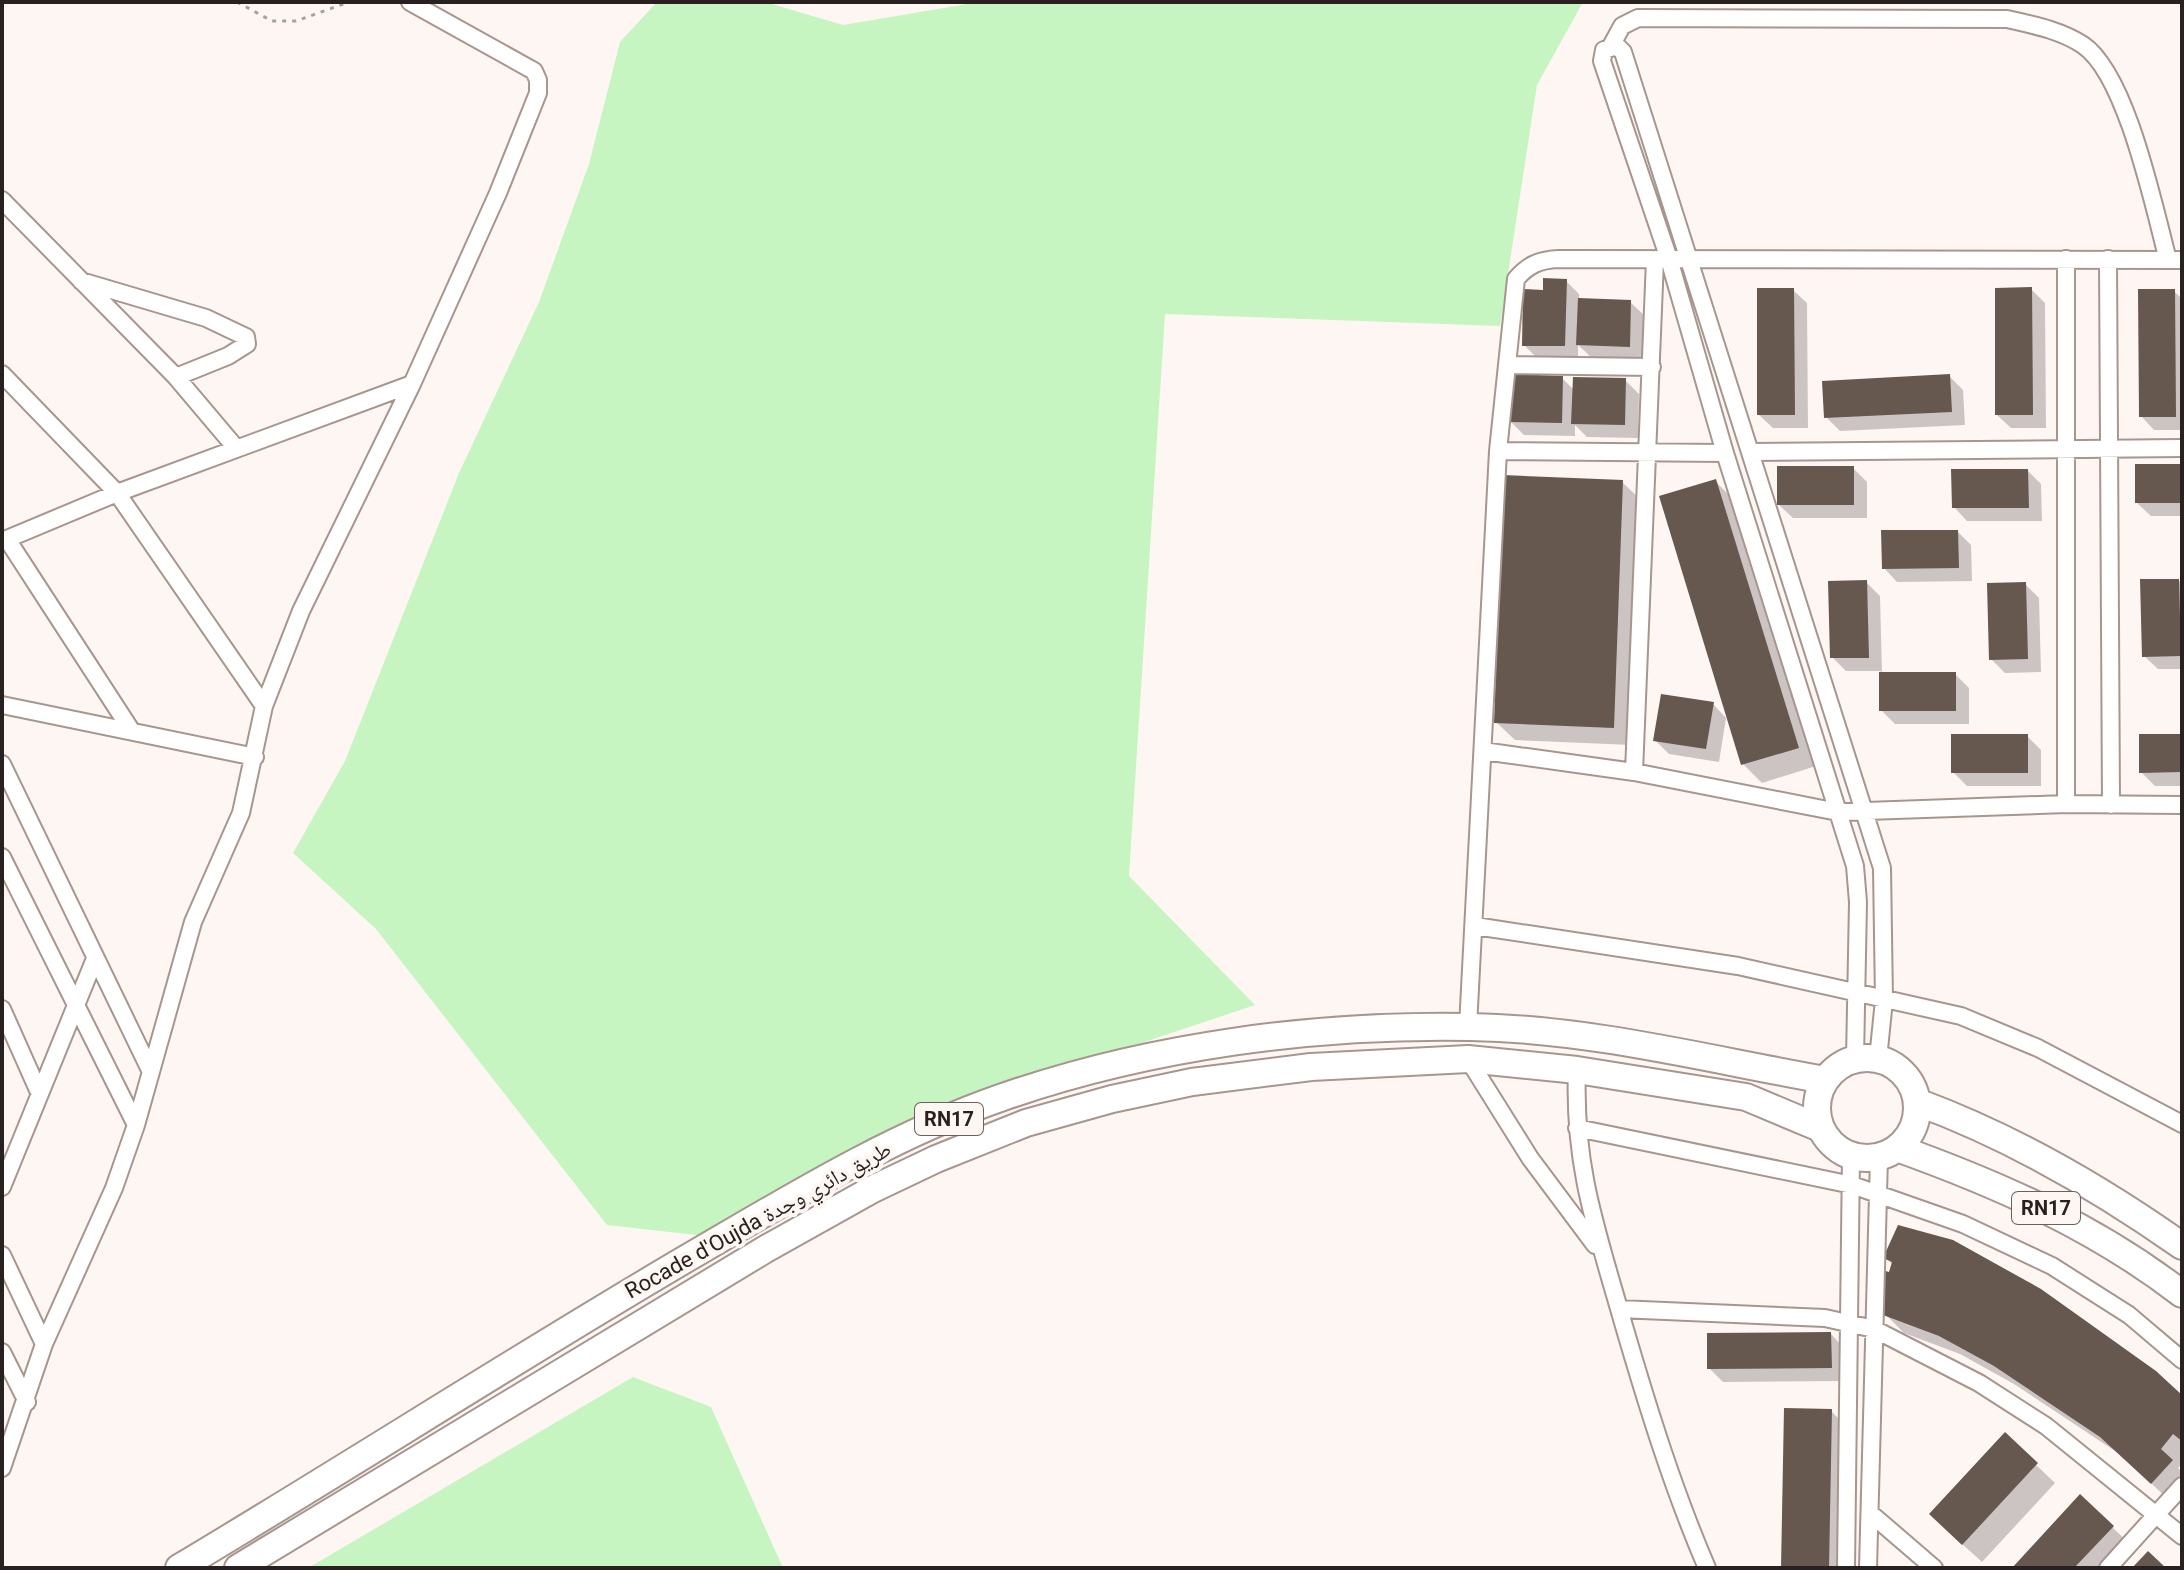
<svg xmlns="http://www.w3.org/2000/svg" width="2184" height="1570" font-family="Roboto,'Noto Naskh Arabic',sans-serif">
<rect width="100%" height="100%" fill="#fef6f3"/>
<path fill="#c7f5c1" d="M657 2H765L843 25 979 2H1583L1537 85 1500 326 1165 314 1129 876 1255 1005 911 1120 766 1195 705 1236 607 1225 376 929 293 853 345 761 459 473 539 302 589 164 620 42Z
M633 1377 711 1407 783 1568H308Z"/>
<path fill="#0003" d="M1566 281 1579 294V300L1630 302 1644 315 1643 360 1592 358 1578 345V359H1538L1524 345 1545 292Z
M2031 289 2045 303 2046 428H2011L1997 415Z
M1793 290 1807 303 1808 428H1773L1759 415Z
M2174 291 2182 299V430H2154L2141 416Z
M1949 376 1963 390 1965 425 1840 431 1826 417Z
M1562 378 1574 390 1625 380 1639 394 1638 438 1587 437 1575 425V436L1524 435 1510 421Z
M2182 466V516H2151L2137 503Z
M1853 468 1867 482V518H1793L1779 505Z
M2028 471 2041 484 2042 521H1967L1954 507Z
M1715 481 1734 500 1816 766 1762 783 1743 764 1661 498Z
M1622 482 1641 500 1632 745 1515 740 1496 722Z
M1958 532 1971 545 1972 581 1897 582 1884 568Z
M2179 581 2182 584V669H2158L2144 656Z
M1866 582 1880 596 1882 674H1955L1969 688V724H1895L1881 710V671H1846L1832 657Z
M2025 584 2039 598 2041 672 2005 673 1991 659Z
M1713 704 1726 718 1719 762 1669 754 1655 740Z
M2027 736 2041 750V786H1967L1953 772Z
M2182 736V786H2155L2141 772Z
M1885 1257 2182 1397V1464L2178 1468 2182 1472V1489L2170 1501 2121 1455 2014 1384 1960 1354 1904 1333 1885 1314 1893 1265Z
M1831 1334 1844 1348 1845 1381 1723 1382 1709 1368Z
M1831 1411 1850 1430 1847 1568H1783Z
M2005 1435 2055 1483 1982 1562 1950 1533Z
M2112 1527 2131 1545 2110 1568H2015Z"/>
<path fill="#66574f" d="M1543 278 1567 279 1565 346H1522L1523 289 1543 290Z
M2032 287 2033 415H1995V288Z
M1757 288H1794L1795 415H1757Z
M2138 289H2175L2176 417H2139Z
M1578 298 1631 300 1630 347 1576 345Z
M1510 374 1563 376 1562 423 1508 422Z
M1950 374 1952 412 1824 418 1822 381Z
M1573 377 1626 378 1625 425 1571 424Z
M2135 464H2182V503H2135Z
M1777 466H1854V505H1777Z
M1951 469H2028L2029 508H1952Z
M1503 475 1623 480 1614 728 1494 723Z
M1716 479 1799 748 1741 765 1659 496Z
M1881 530H1958L1959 568 1882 569Z
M2140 579H2179L2181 656 2142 657Z
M1867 580 1869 658H1830L1828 581Z
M2026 582 2028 659 1989 660 1987 583Z
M1879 672H1956V711H1879Z
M1661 694 1714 702 1706 749 1653 741Z
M1951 734H2028V773H1951Z
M2139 734H2182V772L2139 773Z
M1898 1225 1953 1240 2041 1289 2156 1371 2182 1395V1441L2173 1434 2161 1449 2173 1460 2151 1484 2100 1437 1994 1366 1939 1336 1883 1315 1882 1270 1889 1272 1892 1262 1883 1258Z
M1831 1332 1832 1368 1707 1369V1333Z
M1784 1408 1832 1409 1829 1568H1781Z
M2005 1432 2038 1463 1962 1545 1929 1514Z
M2080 1494 2114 1526 2074 1568H2012Z
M2148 1551 2166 1568H2132Z"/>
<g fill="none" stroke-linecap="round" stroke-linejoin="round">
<defs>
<path id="minor" d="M1610 48 1622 26 1638 18 2007 19C2033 25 2060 30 2083 45 2127 75 2154 208 2168 260
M2 200 176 377 236 448
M2066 259V804
M2108 259 2111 805
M81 281 206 318 246 337 247 344 228 356 176 377
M1507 365 1652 367
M2 374 117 493 264 706
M1498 451 1725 453
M1752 452 2182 448
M7 539 131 730
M2 541 117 493 412 384
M2 705 255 757
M1483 751 1634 772 1838 812 2066 804 2182 805
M2 764 151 1072
M1634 772 1655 260
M2 857 136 1125
M1475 926 1738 966 1961 1016 2038 1048 2182 1124
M2 1009 38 1090
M1468 1027 1498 451 1516 279C1528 265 1539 260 1558 259L2182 260
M1468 1059 1530 1158 1595 1245
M1855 1059 1858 902 1855 866 1725 453 1669 259 1602 61 1604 50 1617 46 1623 52 1882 868 1884 1000 1878 1059
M1577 1070C1573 1168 1598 1234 1624 1326 1648 1408 1673 1489 1707 1568
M1577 1128 1852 1185 1963 1224 2052 1266 2129 1315 2182 1360
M2 1187 94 961
M2 1255 44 1344
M1619 1309 1825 1318 1874 1329 1979 1383 2046 1426 2182 1536
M2 1352 27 1402
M2 1468 44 1344 114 1188 136 1125 193 922 241 813 264 706 301 611 412 384 498 193 538 93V80L534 71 410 2
M1870 1513 1934 1568
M1846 1568 1851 1156
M1868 1568 1879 1157
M2108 1568 2182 1486"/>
<path id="trunk" d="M1817 1108a50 50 0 1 1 100 0a50 50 0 1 1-100 0Z
M1917 1102C2012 1137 2100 1188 2182 1246
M1897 1148C2000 1185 2095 1227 2182 1294
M179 1568C348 1467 514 1360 684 1260 787 1200 890 1136 1003 1097 1150 1046 1315 1024 1471 1027 1591 1029 1707 1059 1825 1080
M238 1568 764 1250 873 1189 936 1159 1026 1123 1112 1099 1192 1082 1311 1067 1468 1059 1577 1070 1746 1097 1820 1128"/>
</defs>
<use href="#minor" stroke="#a7968e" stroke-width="20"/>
<use href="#trunk" stroke="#a7968e" stroke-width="30"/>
<path stroke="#a8a09e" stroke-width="3" stroke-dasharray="4 6" stroke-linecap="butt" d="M237 2 272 21H296L349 2"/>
<use href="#minor" stroke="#fff" stroke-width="16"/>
<use href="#trunk" stroke="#fff" stroke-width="26"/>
</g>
<g text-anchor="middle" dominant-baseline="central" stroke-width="8" stroke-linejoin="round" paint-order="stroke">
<g fill="#fef6f3" stroke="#68615f" stroke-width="2">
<rect x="915" y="1103" width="68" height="32" rx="6"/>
<rect x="2012" y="1192" width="68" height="32" rx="6"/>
</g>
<g font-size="20" font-weight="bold" fill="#28211f">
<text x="949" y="1119">RN17</text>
<text x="2046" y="1208">RN17</text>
</g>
<g font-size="22" fill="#28211f" stroke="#fef6f3">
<text transform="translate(758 1220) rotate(-29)">Rocade d'Oujda طريق دائري وجدة</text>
</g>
</g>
<rect width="2184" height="1570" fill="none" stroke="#28211f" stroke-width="8"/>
</svg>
